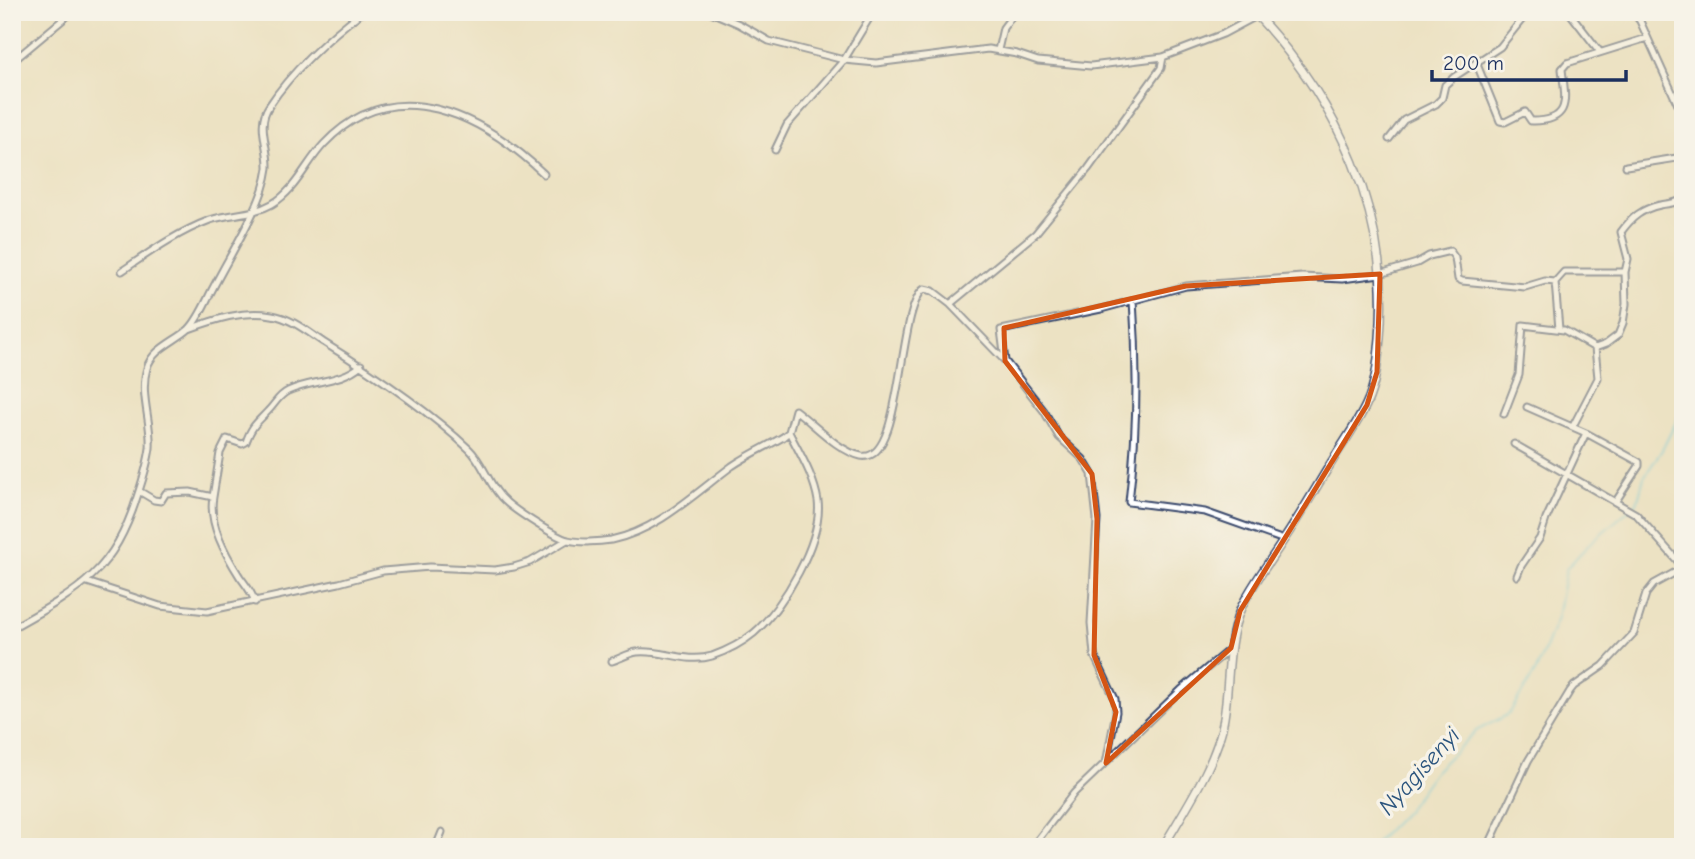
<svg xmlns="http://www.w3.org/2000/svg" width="1695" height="859" font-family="'Comic Neue',sans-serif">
<rect width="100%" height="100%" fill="#f7f3e8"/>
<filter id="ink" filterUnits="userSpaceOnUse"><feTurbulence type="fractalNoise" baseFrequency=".0143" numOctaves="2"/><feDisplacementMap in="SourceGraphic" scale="14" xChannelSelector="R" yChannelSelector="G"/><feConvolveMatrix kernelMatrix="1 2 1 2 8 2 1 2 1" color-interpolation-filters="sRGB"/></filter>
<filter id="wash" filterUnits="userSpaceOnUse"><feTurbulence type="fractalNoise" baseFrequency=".00686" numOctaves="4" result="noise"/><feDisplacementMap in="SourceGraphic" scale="28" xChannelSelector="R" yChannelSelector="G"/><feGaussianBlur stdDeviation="1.57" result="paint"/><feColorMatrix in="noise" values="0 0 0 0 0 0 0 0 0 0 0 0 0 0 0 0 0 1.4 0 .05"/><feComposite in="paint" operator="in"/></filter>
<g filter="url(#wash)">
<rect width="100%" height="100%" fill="#ece2c3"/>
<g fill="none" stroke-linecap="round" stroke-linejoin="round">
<path stroke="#60c7dd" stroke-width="2" d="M1371 847 1408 809 1434 772 1476 731 1509 714 1536 671 1557 618 1566 569 1590 543 1637 503 1644 477 1662 450 1683 408"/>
</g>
</g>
<g filter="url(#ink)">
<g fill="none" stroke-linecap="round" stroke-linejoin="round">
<defs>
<path id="minor" d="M711 12 739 24 769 41 844 60 876 63 988 49 1017 54 1038 61 1091 66 1163 57 1223 34 1264 12
M1569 12 1600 52
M1633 12 1640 21 1683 116
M998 50 1003 28 1015 12
M12 62 72 12
M1476 62 1500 121 1505 122 1525 112 1531 121C1573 122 1565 98 1562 69L1567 63 1647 38
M1389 139 1404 120 1436 104 1442 98 1445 85 1454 77 1500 47 1528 12
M775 150 787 125 844 60 873 12
M1626 166 1683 157
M122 271C150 252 178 232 210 220 231 213 253 215 272 204 296 190 306 163 324 144 394 69 483 116 544 174
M1555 282 1564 272H1625
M1133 300C1138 368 1137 435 1129 502L1205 512 1284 540
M950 304 1005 361
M189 329C216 319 243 310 272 315 291 318 308 332 323 342 373 373 427 409 469 449 484 463 489 487 505 501 514 510 557 538 568 540 580 543 599 542 611 540 658 530 694 494 732 466 748 455 766 447 783 437L789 432 795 410C814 424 838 451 861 456 904 465 897 308 924 289L933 291 950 304 1035 234 1088 169 1161 68 1163 57
M1595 348 1606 344 1618 335 1623 323 1626 304 1625 272 1628 259 1621 232C1632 217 1642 209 1660 205 1668 203 1676 204 1683 199
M1504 414 1519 375 1523 325 1564 330 1595 348 1598 378 1573 426
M1586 433 1639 462V466L1616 501
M1514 444 1636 514 1683 567
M139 491 154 500 161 501 166 493 190 492 213 497 220 453 227 439 242 444 246 442C252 425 257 423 268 411 275 404 279 395 288 391 311 380 341 383 361 365
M213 497C208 524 226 555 240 577 246 585 252 592 255 602
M1517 576 1521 566 1540 538 1546 519 1586 433 1527 407
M87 582 160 606 207 611 339 583 383 571 430 567 495 570 514 567 530 562 567 540
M12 628C80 590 114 572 138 494 143 479 148 463 150 448 152 422 139 394 147 368 152 349 176 341 189 329 199 319 206 301 213 288 226 263 241 238 253 213 260 199 266 183 268 168 269 147 256 125 269 106 291 72 329 37 362 12
M612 661C619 659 629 653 637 652 661 649 687 664 712 656 726 651 742 643 754 633 783 608 823 540 818 501 814 476 800 454 789 432
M1106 763 1116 712 1115 699 1094 655 1091 623 1097 519 1092 474 1083 459 1059 437 1044 411 1005 361 1001 330 1101 309 1186 286 1302 277 1342 279 1380 274 1417 263 1429 256 1450 251 1455 258 1458 279 1462 281 1525 287 1545 281 1555 282 1559 329
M436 847 442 832
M1032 847 1074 793 1181 690 1231 648
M1488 847 1528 761 1570 691 1574 686 1603 666 1634 633 1646 594 1654 584 1683 568"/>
<path id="secondary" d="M1163 847C1185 809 1218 761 1224 718 1230 682 1226 642 1241 608 1252 584 1269 563 1283 541 1302 513 1318 484 1336 455 1346 439 1358 422 1366 405 1376 384 1378 361 1380 338 1391 214 1338 101 1254 12"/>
</defs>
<use href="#minor" stroke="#3a4a6d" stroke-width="9"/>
<use href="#secondary" stroke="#3a4a6d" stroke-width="10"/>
<use href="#minor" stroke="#fff" stroke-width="5"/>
<use href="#secondary" stroke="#fff" stroke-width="7"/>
</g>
</g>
<path d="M0 0H1695V859H0ZM1380 274 1377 372 1367 405 1240 611 1231 648 1106 763 1116 712 1094 655 1097 519 1092 474 1005 361 1004 328 1186 286Z" fill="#ece2c3" fill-opacity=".55" fill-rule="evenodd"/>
<path fill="none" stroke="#d45514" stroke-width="5" stroke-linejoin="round" d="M1380 274 1377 372 1367 405 1240 611 1231 648 1106 763 1116 712 1094 655 1097 519 1092 474 1005 361 1004 328 1186 286Z"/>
<g text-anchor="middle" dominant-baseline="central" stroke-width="7" stroke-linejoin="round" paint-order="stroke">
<g font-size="24" font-style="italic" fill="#2c557e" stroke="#f7f3e8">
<text transform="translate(1419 771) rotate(-48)">Nyagisenyi</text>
</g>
</g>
<rect width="1695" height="859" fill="none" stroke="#f7f3e8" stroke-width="42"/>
<path d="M1432 70v10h194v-10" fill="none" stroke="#1b2f5e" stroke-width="3.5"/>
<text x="1443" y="70" font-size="21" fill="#1b2f5e" stroke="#f7f3e8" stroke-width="5" paint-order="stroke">200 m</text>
</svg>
